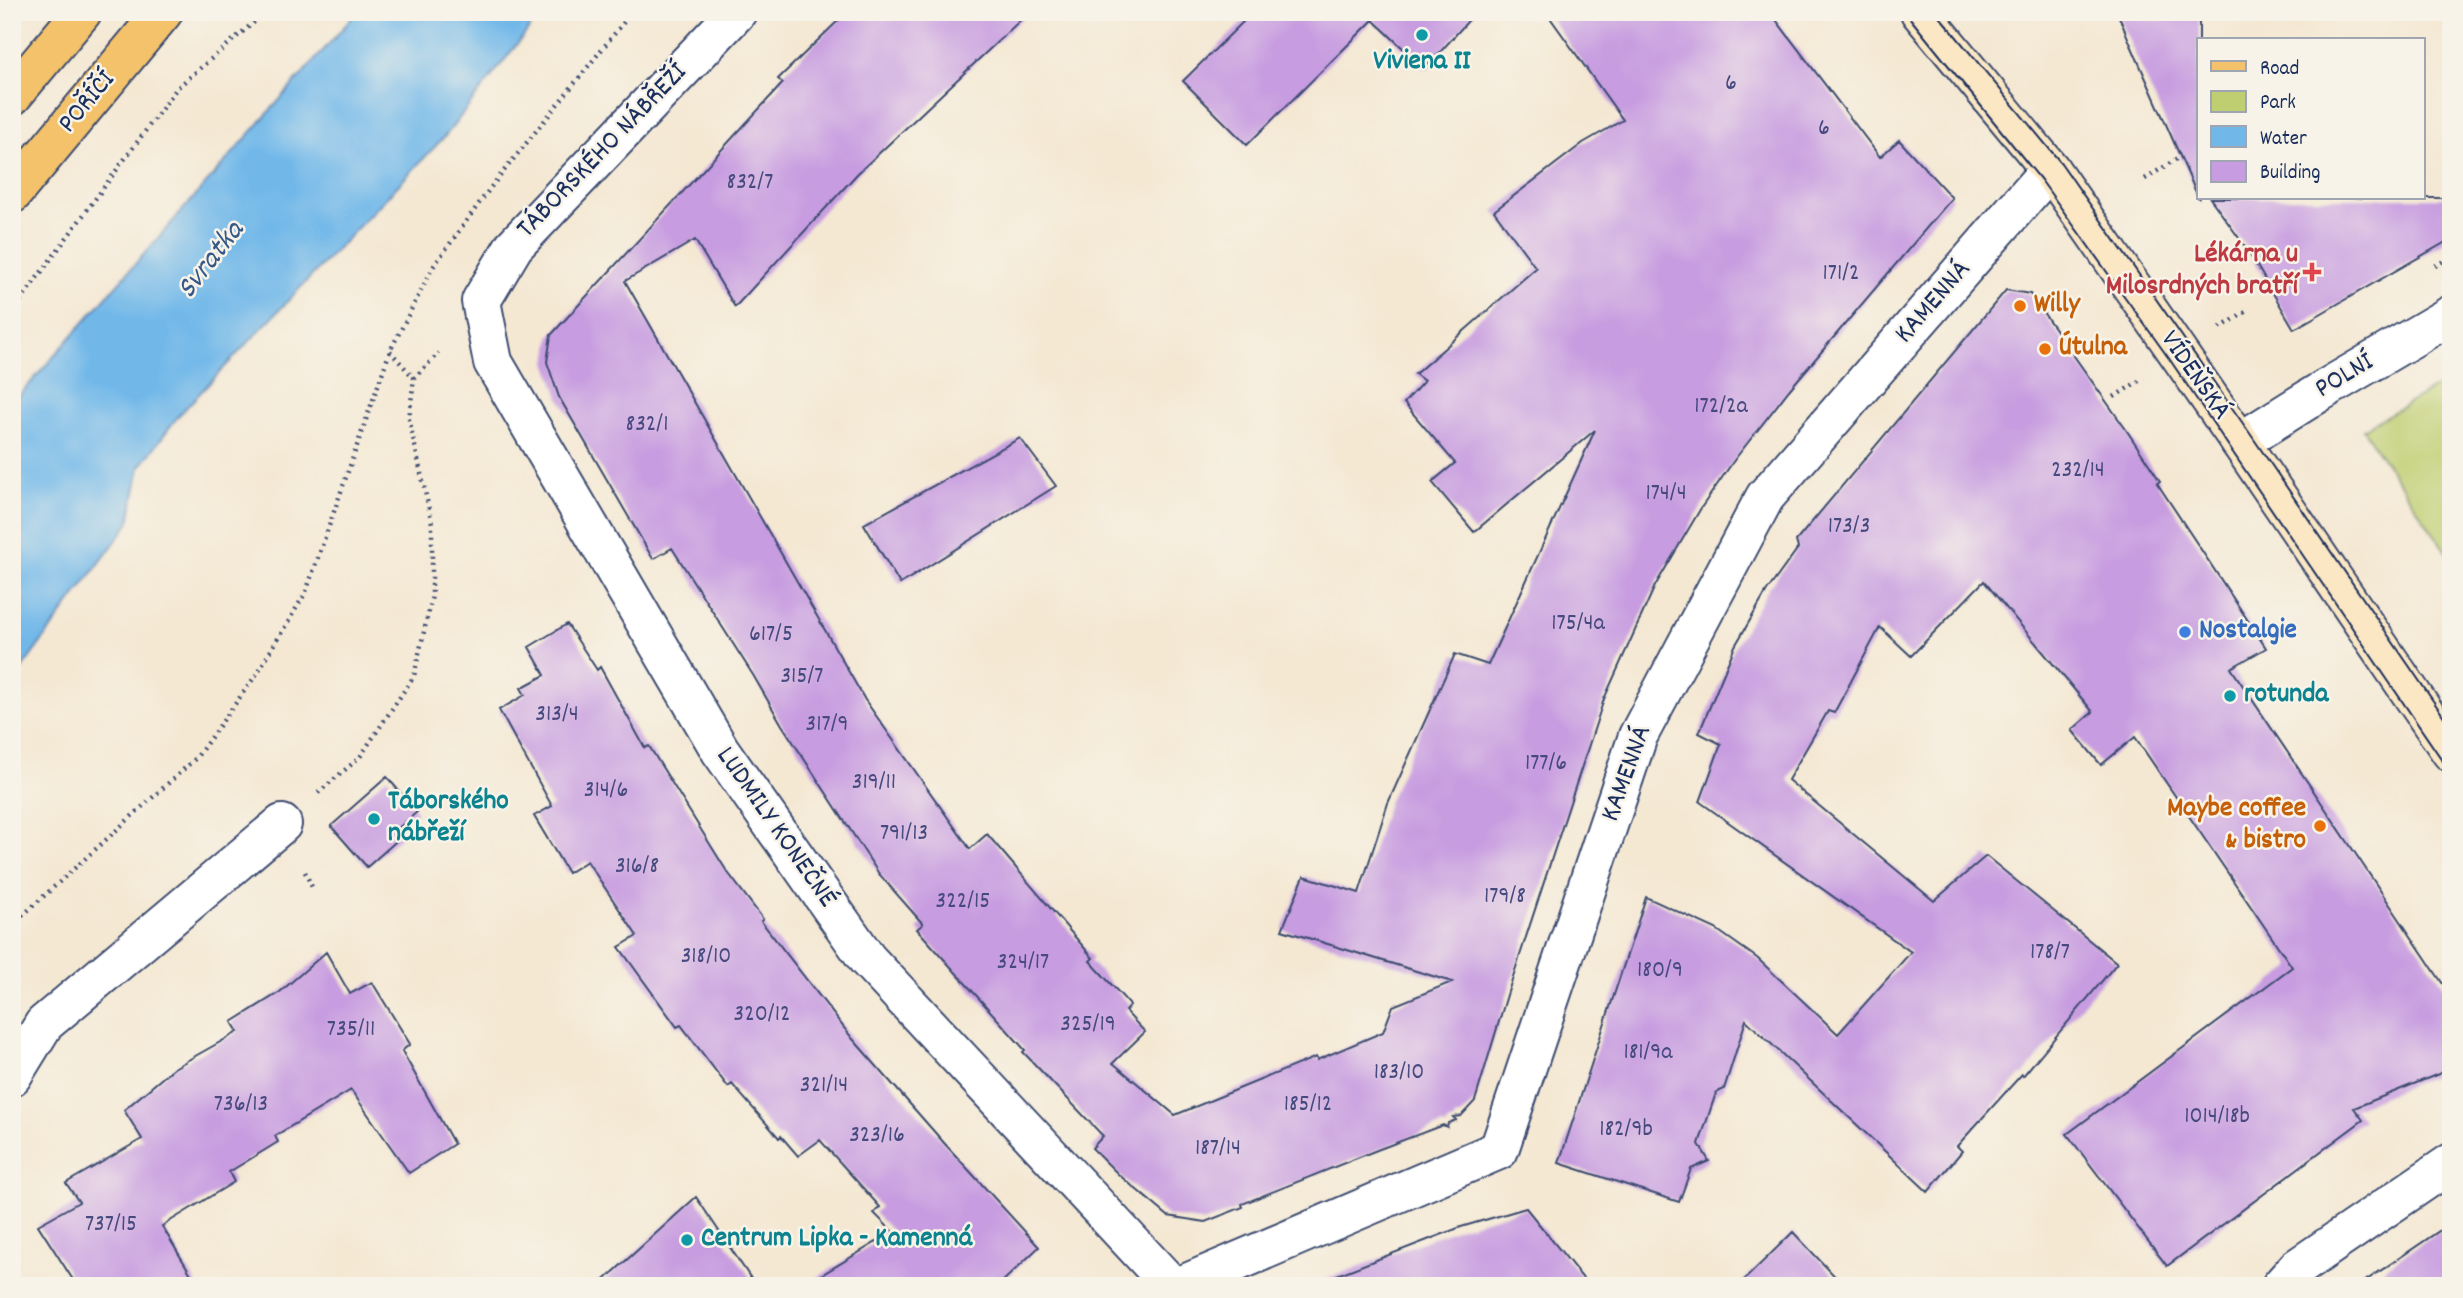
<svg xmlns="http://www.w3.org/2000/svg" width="2463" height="1298" font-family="Dekko,sans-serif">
<rect width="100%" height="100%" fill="#f7f3e8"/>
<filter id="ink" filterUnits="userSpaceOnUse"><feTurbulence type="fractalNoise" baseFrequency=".0143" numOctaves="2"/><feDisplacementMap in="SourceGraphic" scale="14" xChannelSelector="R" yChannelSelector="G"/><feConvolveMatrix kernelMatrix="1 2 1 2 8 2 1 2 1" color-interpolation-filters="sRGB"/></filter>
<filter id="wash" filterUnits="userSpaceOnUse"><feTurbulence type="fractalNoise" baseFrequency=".00686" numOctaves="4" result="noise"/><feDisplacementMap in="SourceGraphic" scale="28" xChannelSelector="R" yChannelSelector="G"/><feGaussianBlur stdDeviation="1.57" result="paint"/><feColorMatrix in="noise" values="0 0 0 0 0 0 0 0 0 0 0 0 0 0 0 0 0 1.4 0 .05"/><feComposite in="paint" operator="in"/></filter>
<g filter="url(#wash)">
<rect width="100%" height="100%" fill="#f4e8d3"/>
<path fill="#bfce70" stroke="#6d7e67" stroke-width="2" d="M2451 379V559L2363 429Z"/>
<path fill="#71b8e9" stroke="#4674a4" stroke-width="2" d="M357 12H542L446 135 179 415 140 467 129 523 12 682V404Z"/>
<g id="blocks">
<path fill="#c79ce0" d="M847 12H1029L857 174 735 307 695 240 625 281 865 700 970 849 987 834 1093 958 1090 961 1130 1005 1125 1011 1145 1032 1113 1063 1175 1115 1316 1057 1317 1060 1383 1032 1393 1006 1452 982 1282 930 1304 876 1359 893 1388 803 1455 654 1488 665 1595 430 1474 532 1432 482 1455 463 1404 403 1424 381 1415 374 1536 268 1494 211 1583 143 1623 120 1546 12H1770L1880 157 1899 140 1952 198 1789 390 1735 459 1701 508 1655 586 1604 699 1507 995 1475 1101 1461 1116 1453 1117 1456 1120 1448 1123 1447 1127 1443 1125 1377 1150 1242 1204 1243 1207 1205 1222 1168 1216 1118 1174 1092 1148 1103 1136 1023 1052 1025 1050 917 929 923 924 879 874 782 725 753 675 672 548 653 559 559 397 547 362 551 335 783 83 778 79Z
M1253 12H1476L1425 69 1373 20 1247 145 1183 81Z
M2117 12H2199V199L2131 45Z
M2210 198H2451V239L2294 329 2247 249Z
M2006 290 2030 294 2125 428 2160 481 2157 483 2266 648 2231 668 2451 996V1069L2354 1108 2363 1120 2167 1266 2067 1134 2292 967 2135 737 2101 765 2072 730 2093 712 1984 581 1911 656 1880 627 1834 713 1828 711 1788 780 1934 901 1986 856 2117 963 2023 1076 2022 1074 1957 1146 1962 1151 1928 1192 1746 1020 1724 1089 1716 1093 1699 1144 1709 1161 1691 1169 1679 1202 1559 1163 1646 897 1716 929 1757 958 1838 1034 1911 952 1700 802 1721 744 1699 733 1735 646 1767 591 1798 548 1796 541Z
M1020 438 1056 486 900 584 864 524Z
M567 624 597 670 600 667 645 748 649 746 726 870 763 919 761 921 852 1038 945 1144 1039 1247 998 1286H803L893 1232 874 1213 880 1207 820 1140 798 1156 781 1136 779 1138 732 1084 728 1087 681 1025 677 1027 619 947 637 936 587 861 568 873 534 816 552 806 499 710 525 695 521 688 545 675 529 647Z
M387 777 417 812 396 830 402 836 367 867 331 826Z
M326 952 350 994 372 982 410 1044 402 1051 454 1144 409 1173 351 1090 275 1136 278 1142 229 1172 234 1182 162 1226 198 1286H77L38 1225 79 1202 66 1183 142 1139 124 1110 174 1068 238 1032 232 1022 280 992Z
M696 1197 756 1286H598Z
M1526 1208 1589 1286H1319V1282L1461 1227Z
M2451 1223V1286H2358Z
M1793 1232 1844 1286H1738Z"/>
</g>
</g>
<g filter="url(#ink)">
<use href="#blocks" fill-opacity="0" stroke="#3c4b70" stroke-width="2"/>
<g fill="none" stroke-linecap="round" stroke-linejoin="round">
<defs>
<path id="street" d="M737 12 514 246 481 301 493 362 720 750 867 959 1172 1286
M2240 442 2320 392 2451 315
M12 1076 44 1024 282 824
M1180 1286 1499 1150 1638 736 1765 497 2050 169
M2281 1286 2297 1268 2451 1163"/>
<path id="secondary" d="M1920 12 2050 169 2240 442 2451 752"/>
<path id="primary" d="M12 96 82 12
M12 194 163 12"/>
</defs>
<use href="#street" stroke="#3c4b70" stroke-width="42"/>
<use href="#secondary" stroke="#3c4b70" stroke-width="42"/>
<use href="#primary" stroke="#3c4b70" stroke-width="42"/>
<path stroke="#3c4b70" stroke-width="4.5" stroke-dasharray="2 5" stroke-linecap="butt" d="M2145 179 2178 158
M2435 266 2451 257
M12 312 177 88 266 12
M2220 328 2246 312
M390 351 414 378
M2114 397 2139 381
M318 793 360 757 414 676 432 596V523L409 419 414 378 439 353
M305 872 312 887
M12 925 196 758 256 675 306 592 390 351 433 267 491 187 632 12"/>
<use href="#street" stroke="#fff" stroke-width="38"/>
<use href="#secondary" stroke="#fbe7c3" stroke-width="38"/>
<use href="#primary" stroke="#f4c26a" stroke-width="38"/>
<path stroke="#1b2f5e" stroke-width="2" d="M1905 12 2041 180 2170 360 2451 773
M1936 12 2061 163 2251 435 2451 727"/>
</g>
</g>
<g fill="#0f9aa8" stroke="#f7f3e8" stroke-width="2.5">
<circle cx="1422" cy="35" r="7"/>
<circle cx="2230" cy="696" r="7"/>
<circle cx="374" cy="819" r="7"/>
<circle cx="687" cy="1240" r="7"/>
</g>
<path fill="#e0444e" stroke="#f7f3e8" stroke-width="2.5" d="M2308.5 261.5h7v7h7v7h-7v7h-7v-7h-7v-7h7z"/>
<g fill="#e8710a" stroke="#f7f3e8" stroke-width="2.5">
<circle cx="2020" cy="306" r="7"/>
<circle cx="2045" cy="349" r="7"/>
<circle cx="2320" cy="826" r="7"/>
</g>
<circle fill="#3f7fe0" stroke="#f7f3e8" stroke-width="2.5" cx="2185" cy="632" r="7"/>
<g text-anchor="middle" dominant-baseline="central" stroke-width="5" stroke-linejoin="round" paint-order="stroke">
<g font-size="24" fill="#464a7e">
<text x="1731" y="84">6</text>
<text x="1824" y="129">6</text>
<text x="750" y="183">832/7</text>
<text x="1841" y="274">171/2</text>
<text x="1721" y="407">172/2a</text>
<text x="647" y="425">832/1</text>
<text x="2078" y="471">232/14</text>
<text x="1666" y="494">174/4</text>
<text x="1849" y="527">173/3</text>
<text x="1578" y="624">175/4a</text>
<text x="771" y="635">617/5</text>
<text x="802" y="677">315/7</text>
<text x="557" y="715">313/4</text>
<text x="827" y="725">317/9</text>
<text x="1546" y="764">177/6</text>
<text x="874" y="783">319/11</text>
<text x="606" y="791">314/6</text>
<text x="904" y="834">791/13</text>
<text x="637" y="867">316/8</text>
<text x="1505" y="897">179/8</text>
<text x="963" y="902">322/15</text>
<text x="2050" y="953">178/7</text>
<text x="706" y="957">318/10</text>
<text x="1023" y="963">324/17</text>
<text x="1660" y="971">180/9</text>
<text x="762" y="1015">320/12</text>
<text x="1088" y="1025">325/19</text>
<text x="351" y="1030">735/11</text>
<text x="1648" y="1053">181/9a</text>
<text x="1399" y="1073">183/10</text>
<text x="824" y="1086">321/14</text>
<text x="241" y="1105">736/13</text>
<text x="1308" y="1105">185/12</text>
<text x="2217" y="1117">1014/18b</text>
<text x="1626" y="1130">182/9b</text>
<text x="877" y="1136">323/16</text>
<text x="1218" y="1149">187/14</text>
<text x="111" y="1225">737/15</text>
</g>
<g font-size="28" font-weight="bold" fill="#0d838f" stroke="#f7f3e8" text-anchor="start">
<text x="1422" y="63" text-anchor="middle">Viviena II</text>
<text x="2244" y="696">rotunda</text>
<text x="388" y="803">Táborského<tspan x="388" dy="32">nábřeží</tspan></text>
<text x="701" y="1240">Centrum Lipka - Kamenná</text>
</g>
<g font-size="28" fill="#1b2f5e" stroke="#f7f3e8">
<text transform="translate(88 103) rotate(-50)">POŘÍČÍ</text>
<text transform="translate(603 152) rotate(-46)">TÁBORSKÉHO NÁBŘEŽÍ</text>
<text transform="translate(1934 303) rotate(-49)">KAMENNÁ</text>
<text transform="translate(2194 376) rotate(55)">VÍDEŇSKÁ</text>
<text transform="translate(2345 377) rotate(-31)">POLNÍ</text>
<text transform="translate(1628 774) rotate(-70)">KAMENNÁ</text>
<text transform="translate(775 828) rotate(55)">LUDMILY KONEČNÉ</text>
</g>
<g font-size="28" font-weight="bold" fill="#be3a42" stroke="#f7f3e8" text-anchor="end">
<text x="2298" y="256">Lékárna u<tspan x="2298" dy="32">Milosrdných bratří</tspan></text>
</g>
<g font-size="28" font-weight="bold" fill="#c56008" stroke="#f7f3e8" text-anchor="start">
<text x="2034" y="306">Willy</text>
<text x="2059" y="349">Útulna</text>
<text x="2306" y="810" text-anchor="end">Maybe coffee<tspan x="2306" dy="32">&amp; bistro</tspan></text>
</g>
<g font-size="28" font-weight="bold" fill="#366cbe" stroke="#f7f3e8" text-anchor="start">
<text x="2199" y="632">Nostalgie</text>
</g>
<g font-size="30" font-style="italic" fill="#355888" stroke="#f7f3e8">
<text transform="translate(212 261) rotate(-52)">Svratka</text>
</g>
</g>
<rect width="2463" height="1298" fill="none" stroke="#f7f3e8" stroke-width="42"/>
<rect x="2197" y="38" width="228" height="161" fill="#f7f3e8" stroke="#9fa5b1" stroke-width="2"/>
<rect x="2211" y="61" width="35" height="10" fill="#f4c26a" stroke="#9fa5b1" stroke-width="2"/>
<text x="2260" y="74" font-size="21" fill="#1b2f5e">Road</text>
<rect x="2211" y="91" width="35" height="21" fill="#bfce70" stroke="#9fa5b1" stroke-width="2"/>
<text x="2260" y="108" font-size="21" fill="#1b2f5e">Park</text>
<rect x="2211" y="126" width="35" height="21" fill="#71b8e9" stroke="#9fa5b1" stroke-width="2"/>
<text x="2260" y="144" font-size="21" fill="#1b2f5e">Water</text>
<rect x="2211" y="161" width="35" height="21" fill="#c79ce0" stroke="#9fa5b1" stroke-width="2"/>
<text x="2260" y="178" font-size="21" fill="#1b2f5e">Building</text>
</svg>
